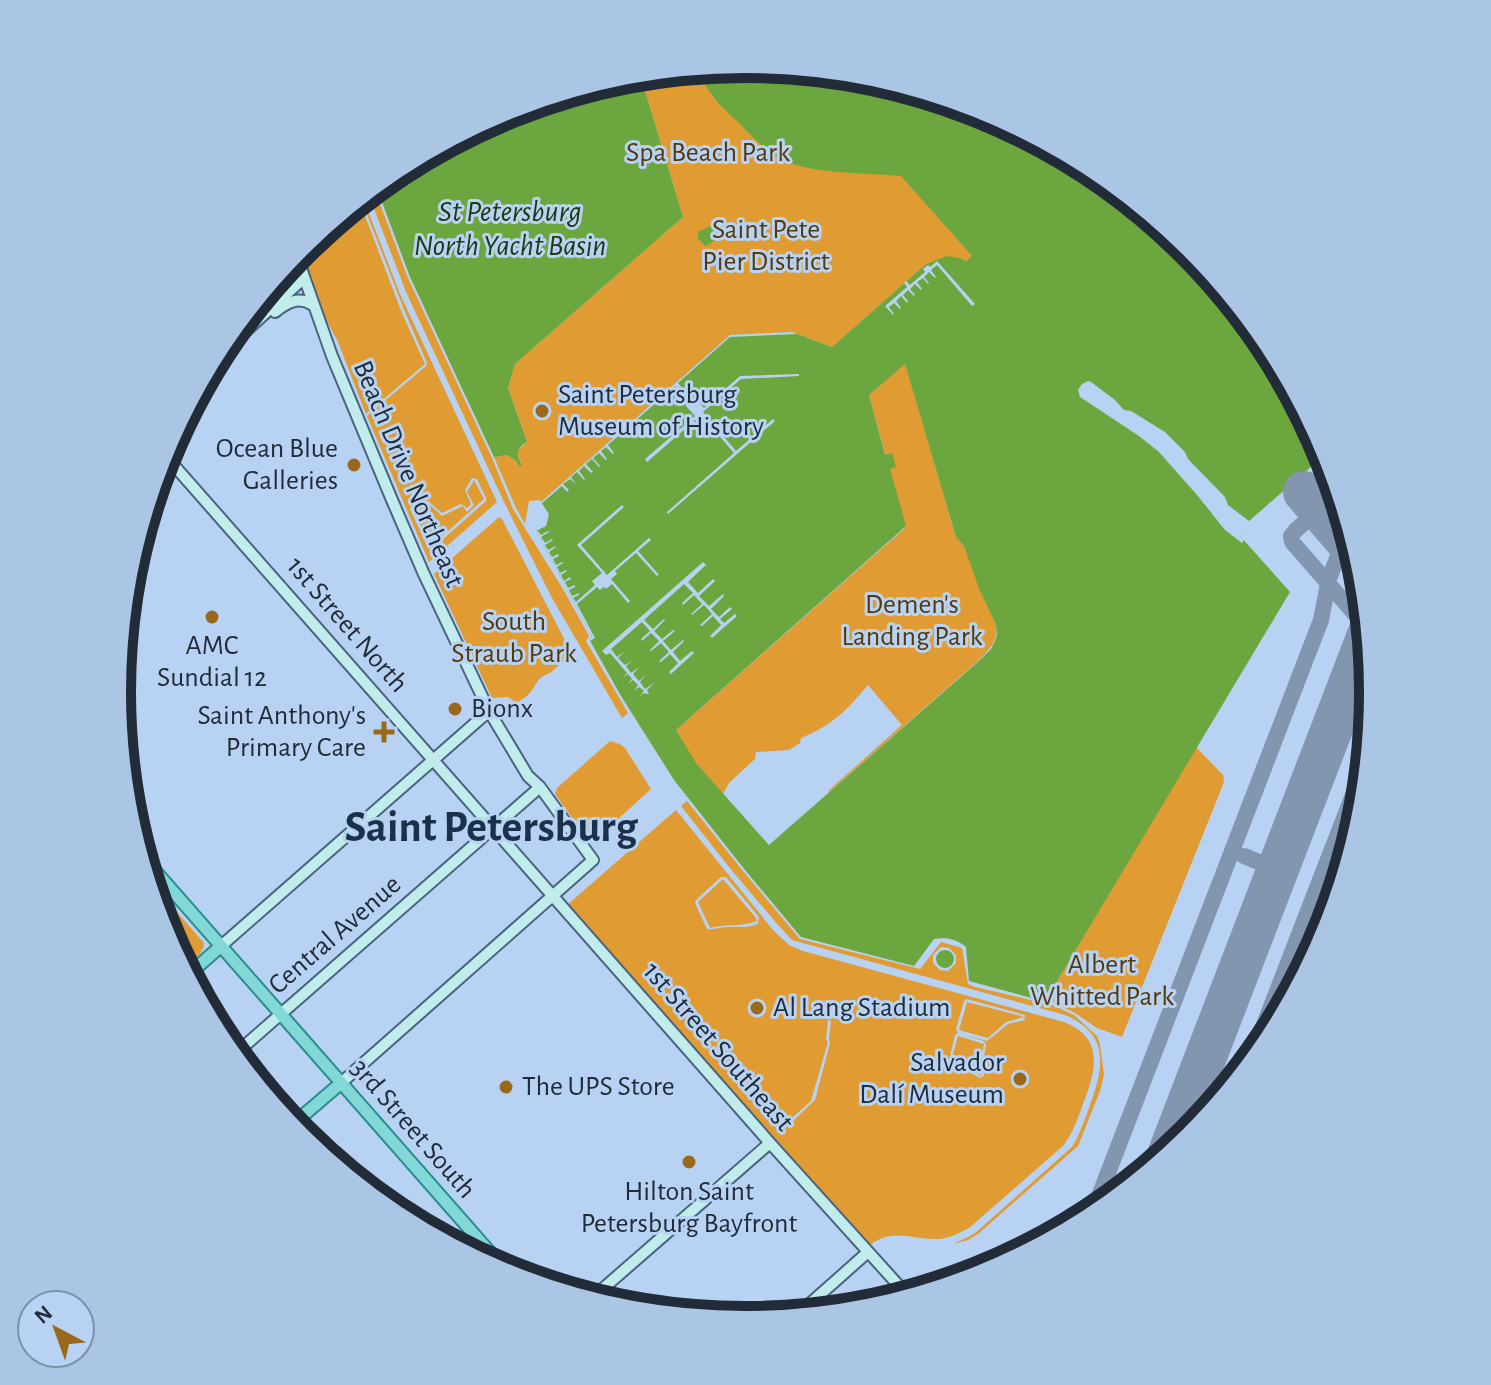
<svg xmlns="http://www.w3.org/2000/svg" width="1491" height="1385" font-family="'Alegreya Sans',sans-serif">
<rect width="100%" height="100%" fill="#b7d2f3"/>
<path fill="#e09c32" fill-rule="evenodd" d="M702 68 699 73 713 97 766 148 780 159 899 173 972 256 966 261 955 257 926 264 832 347 792 332 730 335 541 502 540 500 529 501 525 524 516 508 494 457 507 455 516 461 520 466 522 464 518 457V450L527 442 508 388 515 364 683 217 640 74Z
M374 188 408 278 492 458 513 509 563 589 589 636 586 641 628 713 622 718 552 598 504 502 406 292 368 193Z
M363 198 400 294 497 502 429 562 367 416 426 366 427 363 405 312 361 199ZM472 478 477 479 486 498V501L432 549 428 548 410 509 412 505 428 501 442 513 461 504 467 508 471 504 465 490Z
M359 200 402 313 425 364 366 414 338 342 318 304 300 249Z
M905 363 956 537 964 546 996 624C999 641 990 649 978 661L829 792 828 791 902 725 868 685C847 710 833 725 801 738L800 743 789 750 756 752 755 759 729 783 723 794 694 761 676 730 905 528 869 395Z
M474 480 484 499 430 547 413 508 429 504 442 516 463 506 467 512 474 505 467 492Z
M499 517 502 519 572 654 550 673C535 678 537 686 528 695 525 698 520 700 517 703L508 697 492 698 434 574Z
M610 741 620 744 625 748 651 789 595 840 585 836 555 794 557 788Z
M1196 747 1223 775 1224 782 1122 1037 1097 1028 1075 1013 1050 1001V993Z
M687 801 743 871 800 939 920 969 941 942 962 948 968 984 975 987 1052 1005 1074 1015 1097 1036 1100 1044 1104 1075 1100 1091 1078 1146 978 1234 968 1240 953 1244 974 1234 1073 1146C1080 1133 1085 1119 1090 1105 1104 1067 1110 1034 1065 1015L792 940 778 925 729 867 681 806ZM941 947 949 948 956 955V963L948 971 940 970 933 963V955Z
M676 810 773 930 789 945 803 951 1064 1022C1105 1038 1096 1071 1083 1104 1078 1118 1073 1132 1064 1145L969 1228C959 1233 950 1238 939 1239 913 1240 893 1227 870 1245L566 906ZM721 877H726L759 917 758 924C748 928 740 927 729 927 721 927 715 930 707 929L695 903 696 900ZM967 999 1025 1015V1017L967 1002 959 1030 988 1038 1006 1022 1024 1017 1025 1020 1008 1024 987 1041 958 1033 956 1029 964 1001ZM828 1020 831 1021 829 1039 830 1043 815 1100 787 1127H782L751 1090 749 1077H752L753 1088 784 1125 811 1101 828 1042 826 1039ZM958 1033 984 1041 986 1045 983 1063 984 1076 980 1078 951 1061 950 1057 955 1035Z
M148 879 204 943C204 954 191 961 183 968L165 933Z
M723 879 756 918 757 921C742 927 725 924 710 928L698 902Z
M958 1036 984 1044 980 1062 981 1076 952 1058Z"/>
<path fill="#6ca63e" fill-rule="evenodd" d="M746 64 869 76 986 112 1095 170 1190 248 1268 344 1327 453 1242 528 1241 537 1290 592 1050 993 1035 999 969 981 966 947C956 939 947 937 934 939L914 966 801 937 745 870 674 780 621 696 589 639 592 637 536 531 546 526 549 514 541 502 730 335 792 332 832 347 926 264 947 256 960 258 966 261 972 256 901 176C869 173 805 174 779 158 763 149 750 134 737 121 721 107 707 92 699 73L702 68ZM905 364 956 537 964 546 980 591 996 624 997 635 995 641 991 649 980 660 769 845 696 763 676 730 906 526 890 469 896 467 892 453 885 455 869 395Z
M640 74 683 217 515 364 508 388 527 442C517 447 515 456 522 464L520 467 516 461 507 455 494 457 410 277 376 186 397 170 505 112 623 76Z
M722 220 735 230 734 232 719 236 710 244 705 246 698 238V232Z
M936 959a9 9 0 1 1 18 0a9 9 0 1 1-18 0Z"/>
<path fill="#b7d2f3" d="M937 261 975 304 972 306 937 265 931 270 936 277 935 278 929 272 924 277 929 283 928 284 923 278 917 282 922 289 921 290 915 284 910 289 915 295 914 296 908 290 903 295 908 301 907 303 901 296 896 301 901 308 900 309 894 303 889 307 894 314 893 315 885 306 907 287 904 283 906 281 910 285 925 272 923 269 928 265 930 267Z
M792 332 797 334 730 337 678 383 692 400 695 398 704 408 740 376 799 374V376L741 379 703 412 736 451 773 419 775 421 668 514 667 512 734 453 701 415 647 462 645 459 695 416 686 406 690 402 675 386 608 445 614 453 613 454 606 447 601 451 607 459 606 460 599 453 593 458 600 466 599 467 592 459 586 464 593 472 591 473 584 466 579 471 585 479 584 480 577 472 571 477 576 484 570 479 563 484 569 490 567 492 562 486 541 504V502L730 335Z
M1088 381 1091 382 1115 400 1124 410 1131 411 1165 432 1185 452 1188 459 1225 497 1228 505 1249 521 1327 453 1328 458 1242 531 1241 537 1244 540 1242 543 1225 530 1197 495 1159 452 1139 436 1080 397 1078 390 1082 384Z
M622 505 624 507 581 545 607 575 649 538 651 540 638 551 659 575 657 576 636 553 615 571 617 574 611 579 630 601 628 603 612 584 606 589 604 587 600 590 597 587 577 604 595 638 590 641 589 639 592 637 536 531H538L541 535 548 531 549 532 541 537 545 543 552 539 553 540 545 545 548 550 556 546V547L549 552 552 557 558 554 559 556 553 559 556 565 562 562 563 563 557 567 560 573 566 570 567 571 561 575 564 581 570 577 571 579 565 582 568 588 575 585V587L569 590 572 596 579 593V595L573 598 576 602 595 585 592 581 602 573 577 545Z
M703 562 706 565 688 582 698 593 713 579 715 581 699 596 709 606 723 594 724 596 711 609 719 617 730 607 732 609 720 619 724 623 735 614 737 616 712 638 710 636 721 625 713 616 702 626 700 625 712 614 704 605 692 615 691 614 702 604 694 595 683 605 682 603 693 593 684 584 644 620 653 629 664 619 665 620 654 631 662 639 673 630 675 631 663 641 671 650 683 640 684 641 673 652 680 661 692 651 694 653 671 674 669 672 678 663 670 654 661 662 659 661 669 652 661 643 651 651 650 650 659 641 651 633 642 641 641 639 650 631 642 622 611 649 617 657 625 651 618 658 625 665 633 660 626 666 631 673 639 667 633 674 639 681 646 675 640 682 645 689 654 683 647 690 649 693 646 694 644 693 639 697 644 691 639 687 634 691 638 685 633 680 628 684 632 679 628 674 623 678 627 673 610 653 606 655 602 651Z"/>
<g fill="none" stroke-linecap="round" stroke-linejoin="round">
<path stroke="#8296b0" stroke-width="16" d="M1322 513C1310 518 1298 526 1291 536L1292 542 1368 629
M1363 648 1369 642
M1244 856 1264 864
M1283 858 1284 867 1290 874H1281L1274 880 1273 871 1264 864H1275Z
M1313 898C1311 912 1318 920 1327 931
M1280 987 1312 960
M1248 1066 1368 756
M1172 1145 1178 1139 1185 1138 1180 1129 1183 1117
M1091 1217 1321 620 1329 579 1349 527"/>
<path stroke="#8296b0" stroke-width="42" d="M1304 492 1356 552
M1168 1155 1368 635"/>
<defs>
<path id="secondary" d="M296 254 332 356 392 500 423 572 489 711 528 776 540 787 593 860 341 1083
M275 312C287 302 299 296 313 305
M215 359 304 278
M164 454 770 1143 909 1297
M221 946 489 711
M234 1055 540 787
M591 1299 770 1143
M796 1316 868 1252"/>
<path id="primary" d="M142 856 509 1274
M188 975 221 946
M292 1125 341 1083"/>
</defs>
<use href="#secondary" stroke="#4a627f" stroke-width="14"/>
<use href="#primary" stroke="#2a8b8f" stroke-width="15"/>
<use href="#secondary" stroke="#c0eceb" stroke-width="10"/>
<use href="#primary" stroke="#82d8d7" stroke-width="11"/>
</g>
<g fill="#99681a" stroke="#b7d2f3" stroke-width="3">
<circle cx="542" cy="411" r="8"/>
<circle cx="354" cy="465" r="8"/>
<circle cx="212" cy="617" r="8"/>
<circle cx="455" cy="709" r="8"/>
<path d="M380 720h8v8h8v8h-8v8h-8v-8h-8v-8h8z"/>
<circle cx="757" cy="1008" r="8"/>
<circle cx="1020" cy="1079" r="8"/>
<circle cx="506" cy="1087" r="8"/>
<circle cx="689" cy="1162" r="8"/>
</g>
<g text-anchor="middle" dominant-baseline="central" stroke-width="6" stroke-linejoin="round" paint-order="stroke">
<g font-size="28" fill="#56390a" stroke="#b7d2f3">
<text x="708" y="153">Spa Beach Park</text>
<text x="766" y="230">Saint Pete<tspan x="766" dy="32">Pier District</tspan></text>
<text x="912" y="605">Demen's<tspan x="912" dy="32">Landing Park</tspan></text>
<text x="514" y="622">South<tspan x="514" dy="32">Straub Park</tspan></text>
<text x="1102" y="965">Albert<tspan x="1102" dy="32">Whitted Park</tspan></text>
</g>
<g font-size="28" fill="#222c39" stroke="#b7d2f3" text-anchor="start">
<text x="558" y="395">Saint Petersburg<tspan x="558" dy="32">Museum of History</tspan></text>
<text x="338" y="449" text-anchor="end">Ocean Blue<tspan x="338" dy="32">Galleries</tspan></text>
<text x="212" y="646" text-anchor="middle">AMC<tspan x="212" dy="32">Sundial 12</tspan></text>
<text x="471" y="709">Bionx</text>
<text x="366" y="716" text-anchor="end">Saint Anthony's<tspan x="366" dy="32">Primary Care</tspan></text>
<text x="773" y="1008">Al Lang Stadium</text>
<text x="1004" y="1063" text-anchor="end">Salvador<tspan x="1004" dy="32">Dalí Museum</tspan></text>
<text x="522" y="1087">The UPS Store</text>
<text x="689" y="1192" text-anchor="middle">Hilton Saint<tspan x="689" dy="32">Petersburg Bayfront</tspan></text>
</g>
<g font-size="28" fill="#222c39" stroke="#b7d2f3">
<text transform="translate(408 474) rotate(67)">Beach Drive Northeast</text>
<text transform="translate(347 625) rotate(49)">1st Street North</text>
<text transform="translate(335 935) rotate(-41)">Central Avenue</text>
<text transform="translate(718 1047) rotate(49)">1st Street Southeast</text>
<text transform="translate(413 1129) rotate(49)">3rd Street South</text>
</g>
<g font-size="30" font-style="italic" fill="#21390f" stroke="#b7d2f3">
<text x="510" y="212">St Petersburg<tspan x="510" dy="34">North Yacht Basin</tspan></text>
</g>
<g font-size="44" font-weight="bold" fill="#1b304a" stroke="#b7d2f3">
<text x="491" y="828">Saint Petersburg</text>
</g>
</g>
<path d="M0 0H1491V1385H0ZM131 692a614 614 0 1 1 1228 0a614 614 0 1 1-1228 0Z" fill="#abc5e4" fill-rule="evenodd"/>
<path fill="none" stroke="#222c39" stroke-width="10" d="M131 692a614 614 0 1 1 1228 0a614 614 0 1 1-1228 0Z"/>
<g transform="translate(56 1329) rotate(319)"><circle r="38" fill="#b7d2f3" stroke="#7b90a9" stroke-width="2"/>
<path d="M0-6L14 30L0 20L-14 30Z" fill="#99681a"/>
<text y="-12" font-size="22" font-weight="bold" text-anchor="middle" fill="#222c39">N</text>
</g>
</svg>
